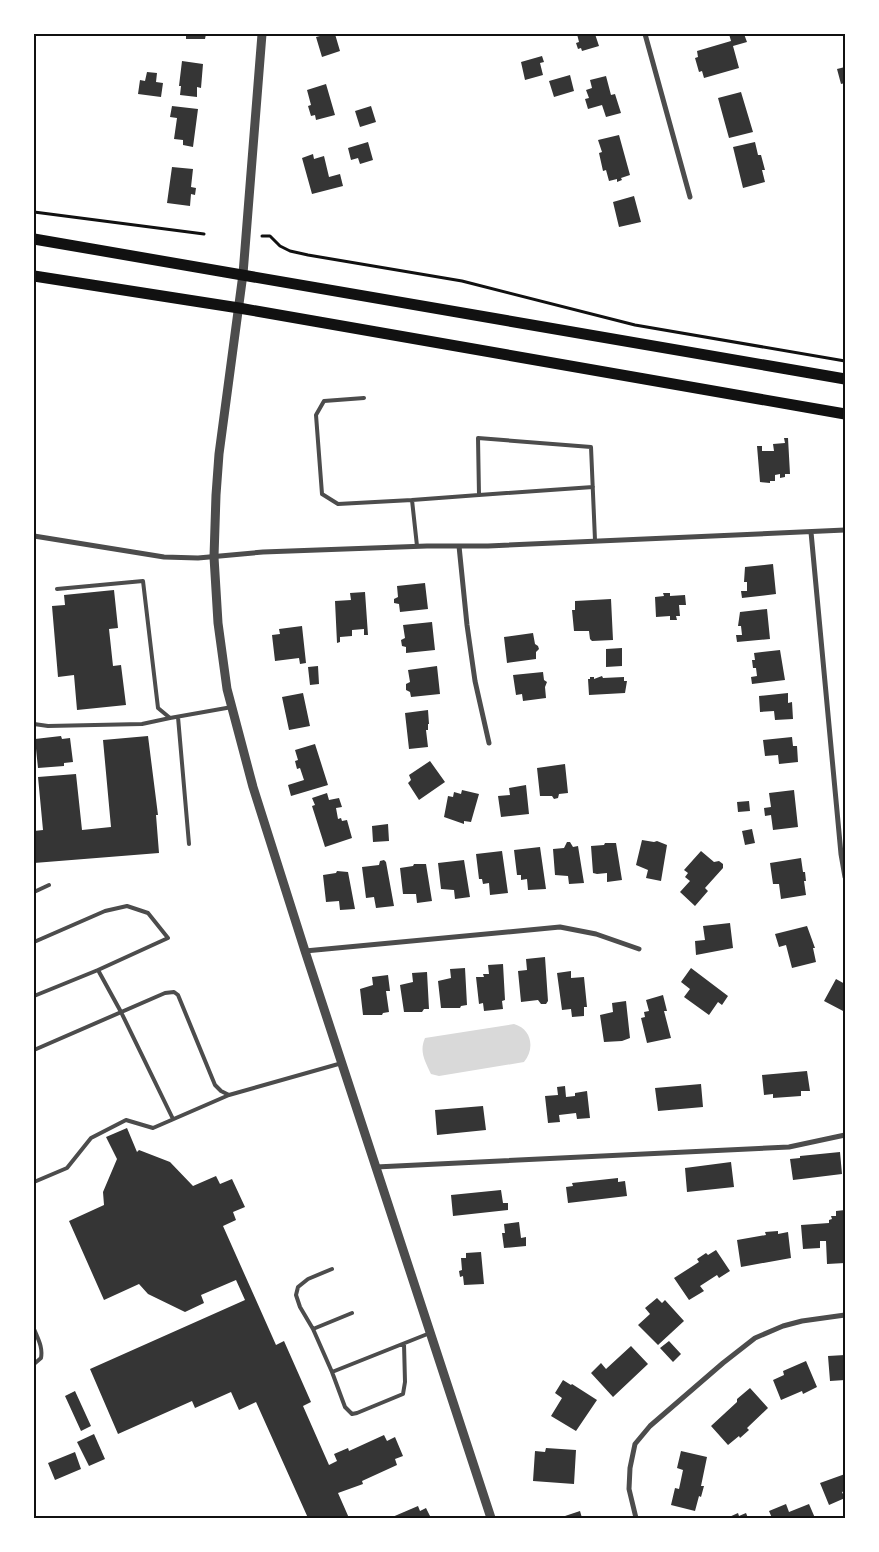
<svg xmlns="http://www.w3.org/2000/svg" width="879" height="1552" font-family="'Exo 2',sans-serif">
<rect width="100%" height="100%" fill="#fff"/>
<path fill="#d9d9d9" d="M514 1024C532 1029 535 1049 524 1062L439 1076 431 1074C425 1061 419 1052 425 1038Z"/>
<path fill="#353535" d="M186 34H206L205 39H186Z
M328 34H335L340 51 322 57 316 37Z
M577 34H595L599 46 582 51 581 48 578 49 576 43 579 42Z
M729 34H744L747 42 733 46 739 68 704 78 702 71 699 72 695 58 698 57 697 51 731 41Z
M542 56 544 62 540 63 543 75 525 80 521 62Z
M182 61 203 64 201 88 197 87V97L180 95 181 86H179Z
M845 67V83L841 84 837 69Z
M147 72 157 73 156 82 163 83 161 97 138 94 140 80 145 81Z
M570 75 574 91 554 97 549 81Z
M606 76 611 95 615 94 621 113 606 117 602 105 588 109 585 99 589 98 586 90 592 88 590 80Z
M326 84 335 115 316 120 315 115 311 116 308 106 311 105 307 90Z
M741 92 753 132 729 138 718 98Z
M172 106 198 109 193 147 183 145V140L174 139 177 118 170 117Z
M371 106 376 122 360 127 355 111Z
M619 135 630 175 621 178 622 180 617 182V179L609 181 606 170 603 171 599 153 602 152 598 140Z
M368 142 373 160 360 164 358 158 351 160 348 148Z
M755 142 758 155H761L765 170H762L765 182 743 188 733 147Z
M313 154 314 159 324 156 329 177 340 174 343 186 312 194 302 158Z
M172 167 193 169 191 187 196 188 195 195 191 194 190 206 167 203Z
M634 196 641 222 619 227 613 202Z
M784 438H788L790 474H785V477L780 478V474L775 475V481H770V483L760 482 757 446H762V451H774L773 444 785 443Z
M773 564 776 594 742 598 741 591H747V582H744L745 567Z
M425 583 428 609 400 612 399 604 394 603V599L398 597 397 586Z
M114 590 118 628 109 629 113 666 121 665 126 705 77 710 74 675 58 677 52 606 65 605 64 595Z
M365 592 368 635H364V629L352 630V636L340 637V642L337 643 335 601 351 600 350 593Z
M663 593H670V596L685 595 686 605H679L680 616H676L677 620H670V616L656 617 655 597 664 596Z
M611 599 613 640 592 641 590 639 589 631H574L572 610H575V601Z
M767 609 770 639 737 642 736 635H742L741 626H738L740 612Z
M432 622 435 650 406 653V647L402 646 401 640 405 638 403 625Z
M302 626 306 663 300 664 299 658 275 661 272 635 280 634 279 629Z
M533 633 535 644 538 646 539 649 536 652V659L507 663 504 637Z
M622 648V666L606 667V649Z
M780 650 785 680 752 684 751 677 757 676 756 668H753L752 660H755L754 653Z
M318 666 319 684 310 685 308 667Z
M437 666 440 694 411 697 410 692 406 690V684L410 682 408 670Z
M543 672 544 680 547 682 545 687 546 698 523 701 522 694 516 695 513 675Z
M602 676 603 678 624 677V681H627L625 693 589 695 588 679H590V677H594V679Z
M303 693 310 726 289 730 282 697Z
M788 693V703L792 702 793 719 775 720 774 711 760 712 759 696Z
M428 710 429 724H428V730H426L428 747 409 749 405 713Z
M61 736 62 739 70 738 73 762 64 763V766L38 768 35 739Z
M148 736 158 815H156L159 853 34 863V831L43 830 38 777 76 774 82 830 111 827 103 740Z
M792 737 793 746H797L798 762 779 764 778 755 765 756 763 740Z
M315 744 328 785 291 796 288 785 304 780 300 768 297 769 295 761 298 760 295 750Z
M430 761 445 782 419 800 408 783 411 780 409 775Z
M565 764 568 793 559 794 558 798 554 799 552 796H540L537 768Z
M526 785 529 814 501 817 498 796 510 795 509 788Z
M462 790 479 794 471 822 464 821V824L444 817 448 796 453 797 454 792 461 794Z
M794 790 798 827 773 830 771 815 765 816 764 808 771 807 769 793Z
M327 793 329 800 339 798 342 807 336 808 338 819 341 818 342 821 347 820 352 838 325 847 312 806 315 805 312 798Z
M749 801 750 811 738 812 737 802Z
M388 824 389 841 373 842 372 826Z
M752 829 755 843 745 845 742 831Z
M642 840 654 842 657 841 667 845 661 881 646 878 648 870 636 865Z
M567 842H570L573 847 578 846 584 883 569 884 568 876 555 875 553 849 564 848Z
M605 843H616L622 880 607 882V873L597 874 593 873 591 846 604 845Z
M540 847 546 889 528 890 527 879 521 880V875H517L514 850Z
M502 851 508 893 490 895 489 883 483 884 482 879H479L476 854Z
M701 851 714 862 719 861 723 864V868L705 888 708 891 695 906 680 892 690 881 685 877 688 873 684 870Z
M801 858 803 872H805L806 881H804L806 895 781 899 779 884H773L770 863Z
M384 860 386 862 394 906 376 908 374 897 366 898 362 867 379 865 380 861Z
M464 860 470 897 455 899 454 890 441 889 438 863Z
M414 864H426L432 901 417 903 416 894H403L400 868 413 866Z
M337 871 348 872 355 909 340 910 339 901 326 902 323 875 336 873Z
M730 923 733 948 696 955 695 941 705 940 703 926Z
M807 926 815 948H813L816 962 792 968 786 945 779 947 775 934Z
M545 957 548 1001 546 1004H541L538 1000 521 1002 518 971 527 970 526 959Z
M503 964 505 1000 502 1001 503 1009 484 1011 483 1003 479 1004 476 977H484L483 974H489L488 965Z
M465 968 467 1005 461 1006 460 1008H441L438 981 451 978 450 969Z
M691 968 728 996 722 1005 718 1002 709 1015 684 997 690 989 681 982Z
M571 971V978L584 977 587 1007H584V1016L572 1017 571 1009 562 1010 557 973Z
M427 972 429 1009H424L422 1012H404L400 985 413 982 412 973Z
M388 975 390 991H386L389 1012 383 1013 382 1015H363L360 989 373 985 372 977Z
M836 979 845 984V1012L824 1001Z
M663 995 667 1011H664L671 1038 647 1043 641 1018 645 1017 644 1012 649 1011 646 1000Z
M626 1001 630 1038 622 1041 604 1042 600 1015 613 1012 612 1003Z
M807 1071 810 1091H801V1096L773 1098V1094L764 1095 762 1075Z
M701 1084 703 1107 658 1111 655 1088Z
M565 1086 566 1097 575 1096V1093L587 1091 590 1118 577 1119 576 1113 559 1115 560 1122 548 1123 545 1096 558 1095 557 1087Z
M483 1106 486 1130 437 1135 435 1110Z
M127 1128 137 1152 139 1150 170 1162 193 1186 216 1176 220 1184 232 1179 245 1207 233 1212 236 1220 223 1226 276 1345 284 1341 311 1402 303 1406 329 1465 337 1461 334 1454 348 1448 349 1451 384 1435 387 1441 395 1437 403 1456 395 1459 397 1465 362 1481 363 1484 338 1493 349 1518H308L256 1402 239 1410 231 1392 195 1408 192 1401 118 1434 90 1369 245 1300 236 1280 201 1295 204 1303 185 1312 148 1294 139 1284 104 1300 69 1221 104 1205 103 1192 117 1159 106 1137Z
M840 1152 842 1174 793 1180 790 1159 800 1158V1156Z
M731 1162 734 1187 687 1192 685 1168Z
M618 1178V1182L625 1181 627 1196 568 1203 566 1187 573 1186 572 1183Z
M501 1190 503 1203H508V1210L453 1216 451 1195Z
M845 1210V1263L827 1264 826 1241H820V1248L803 1249 801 1225 829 1223V1220L832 1219 831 1216H836V1211Z
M519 1222 521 1238 526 1237V1246L504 1248 502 1233H505L504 1224Z
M778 1231V1234L788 1232 791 1258 741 1267 737 1240 766 1235 765 1232Z
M716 1250 730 1271 719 1278 717 1275 700 1286 704 1291 689 1300 674 1278 699 1262 697 1259 706 1253 708 1255Z
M481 1252 484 1284 464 1285 463 1276 460 1277 459 1271 462 1270 461 1258H466V1253Z
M657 1298 662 1303 665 1300 684 1321 658 1345 638 1325 650 1314 645 1308Z
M669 1341 681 1354 673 1362 660 1348Z
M631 1346 648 1364 613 1397 591 1373 601 1363 606 1369Z
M845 1355V1380L830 1381 828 1356Z
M806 1361 817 1387 803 1394 802 1391 781 1400 773 1380 784 1375 783 1371Z
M563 1380 571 1385 572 1384 597 1400 576 1431 551 1416 562 1398 555 1393Z
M750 1388 768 1408 747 1428 749 1430 740 1438 739 1436 728 1445 711 1426 737 1402V1399Z
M75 1391 91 1426 81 1431 65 1396Z
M94 1434 105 1459 89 1466 77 1442Z
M546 1448 576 1450 574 1484 533 1481 535 1451 545 1452Z
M681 1451 707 1457 701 1486H704L701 1497 699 1496 695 1511 671 1505 675 1488 679 1489 683 1470 677 1468Z
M75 1452 81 1469 55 1480 48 1463Z
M845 1474V1491L842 1492 845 1498 829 1505 820 1483Z
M786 1504 789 1512 809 1504 815 1518H772L769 1511Z
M418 1506 420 1511 426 1508 431 1518H390Z
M580 1511 582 1518H562V1517Z
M738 1513 739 1516 746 1513 748 1518H727Z"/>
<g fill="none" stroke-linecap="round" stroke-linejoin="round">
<path stroke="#111" stroke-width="3" d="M34 212 204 234
M262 236H270L280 246 290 251 308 255 462 281 635 325 845 361"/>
<path stroke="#4c4c4c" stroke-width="4" d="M364 398 324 401 316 415 322 494 338 504 412 500 417 546
M593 487 479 495 478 438 591 447 595 540
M412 500 479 495
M57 589 143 581 158 708 170 718 232 707
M178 717 189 844
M34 724 48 726 142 724 170 718
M34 892 49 885
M34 942 105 911 127 906 148 913 168 938 98 970 121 1012 173 1119
M34 996 98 970
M34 1050 165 993 174 992 178 995 215 1085 221 1091 229 1095
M34 1182 67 1168 91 1138 126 1120 153 1128 229 1095 342 1063
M34 1329C38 1339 43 1347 41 1358L34 1364
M313 1329 352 1313
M404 1344 405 1382 403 1394 357 1413 352 1414 345 1407 332 1372 430 1333
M332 1372 313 1329 300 1307 296 1295 298 1287 308 1279 332 1269"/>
<path stroke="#4c4c4c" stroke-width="5" d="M645 34 690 197
M811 532 841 854 845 877
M34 536 164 557 198 558 263 552 427 546H488L845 530
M459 546 467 625 475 681 489 743
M305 951 560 927 596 934 639 949
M376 1167 789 1147 845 1135
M636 1518 629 1489 630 1468 635 1444 650 1426 723 1363 755 1338 783 1326 802 1321 845 1315"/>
<path stroke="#4c4c4c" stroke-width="9" d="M262 34 243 274 219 454 216 495 214 557 218 623 227 689 253 787 305 951 491 1518"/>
<path stroke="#111" stroke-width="11" d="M34 239 845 379
M34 276 239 308 845 414"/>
</g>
<rect width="879" height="1552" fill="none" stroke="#ffffff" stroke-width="70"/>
<rect x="35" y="35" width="809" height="1482" fill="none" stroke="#111" stroke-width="2"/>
</svg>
